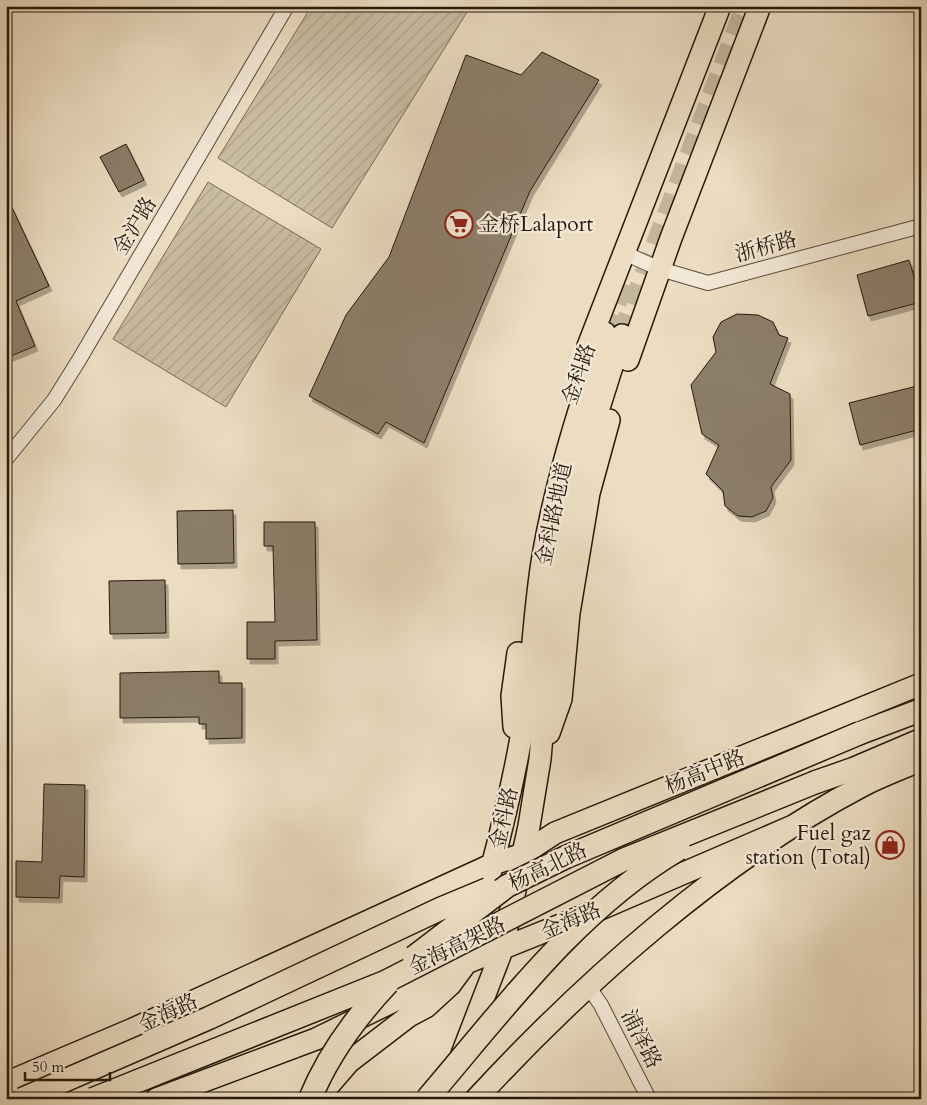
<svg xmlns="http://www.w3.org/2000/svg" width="927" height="1105" font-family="Cardo,'Noto Serif SC',serif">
<defs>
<pattern id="garden-furrows" width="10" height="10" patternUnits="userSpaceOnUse" patternTransform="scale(1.25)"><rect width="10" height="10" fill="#cabca3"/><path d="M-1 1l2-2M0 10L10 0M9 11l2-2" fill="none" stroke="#ada18b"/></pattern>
<filter id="shadow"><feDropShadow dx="3" dy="5" stdDeviation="0" flood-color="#0004"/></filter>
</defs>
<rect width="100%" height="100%" fill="#ecddc2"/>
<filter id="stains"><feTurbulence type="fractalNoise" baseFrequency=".004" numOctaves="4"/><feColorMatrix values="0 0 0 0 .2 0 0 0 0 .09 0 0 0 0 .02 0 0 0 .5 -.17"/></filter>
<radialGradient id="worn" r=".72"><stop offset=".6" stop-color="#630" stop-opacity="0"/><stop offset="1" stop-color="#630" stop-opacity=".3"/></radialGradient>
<path fill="url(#garden-furrows)" stroke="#786a57" d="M468 6 469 9 332 228 218 158 311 7Z
M208 182 321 249 226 407 113 339Z"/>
<path fill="#8c7e6a" stroke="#25180b" filter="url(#shadow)" d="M542 52 599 80 530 191 424 443 386 422 378 434 309 396 346 315 389 257 466 55 521 75Z
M126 144 144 180 119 192 100 157Z
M6 195 49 286 16 301 35 346 6 358Z
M909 260 916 283 921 282V302L868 316 857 275Z
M737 314 758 315 773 322 779 335 788 338 770 384 790 394 791 460 771 487 773 498 766 511 752 517 738 516 725 506 723 491 706 474 719 445 702 434 691 385 716 352 713 337 721 322Z
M917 386 921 400V429L860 445 849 403Z
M233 510 234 563 178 564 177 511Z
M264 522H315L317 640 275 641V659H247V622H275L273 546H264Z
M165 580 166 633 110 634 109 581Z
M219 671V683H242V738L206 739V724H199V717L120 718V673Z
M44 784 85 785 84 877 60 876 59 898 16 897V861L42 862Z"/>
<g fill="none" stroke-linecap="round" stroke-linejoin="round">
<path stroke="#c4b69d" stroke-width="21" stroke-dasharray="21 11" stroke-linecap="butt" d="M605 333 625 279
M622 335 746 6"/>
<defs>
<path id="minor" d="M624 253 660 269 708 283 921 226
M6 459 54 400 79 360 287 6
M588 986 601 1005 649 1099"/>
<path id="primary" d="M588 346 720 6
M628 360 671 238 760 6
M514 727 512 696 518 653
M549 733 561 699 569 613 589 493 609 420
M490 874C505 817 519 759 527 700 533 652 535 604 543 556 556 480 579 406 605 333
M462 1054 502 950 529 826 540 759 553 608 566 529 586 449 622 335
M6 1083 133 1029 493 864 523 854 555 833 921 684
M156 1099 316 1039 402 997 441 973 598 910 793 826
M317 1099 349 1062 409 1016 426 1007 450 985 467 962 477 923
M476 1099C584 982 721 860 862 786 881 776 901 769 921 760"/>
<path id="trunk" d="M860 733 921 710
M816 782 853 769 921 740"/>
</defs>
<use href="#minor" stroke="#574939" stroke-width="16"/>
<use href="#primary" stroke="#25180b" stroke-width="24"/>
<use href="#trunk" stroke="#25180b" stroke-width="25"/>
<use href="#minor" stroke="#f3e9d7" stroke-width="14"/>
<use href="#primary" stroke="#ecddc2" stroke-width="21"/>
<use href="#trunk" stroke="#ecddc2" stroke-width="22"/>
<defs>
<path id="trunk-bridge" d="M414 957 507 886 566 857 860 733
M22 1099 209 1018 440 909 488 889
M93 1099 385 982 623 860 816 782
M310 1099C327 1057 357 1016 388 983
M427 1099C503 1010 577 909 679 849"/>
</defs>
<use href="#trunk-bridge" stroke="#25180b" stroke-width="25" stroke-linecap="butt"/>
<use href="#trunk-bridge" stroke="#ecddc2" stroke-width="22"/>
</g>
<defs>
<symbol id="supermarket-ring" viewBox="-11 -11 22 22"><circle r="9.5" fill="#f3e9d7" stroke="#8f2418" stroke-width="1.5"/><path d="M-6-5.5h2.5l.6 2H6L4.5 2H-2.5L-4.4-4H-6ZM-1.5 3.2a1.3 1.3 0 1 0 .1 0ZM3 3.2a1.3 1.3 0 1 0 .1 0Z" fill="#8f2418"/></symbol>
<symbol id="shop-ring" viewBox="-11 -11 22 22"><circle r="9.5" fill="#f3e9d7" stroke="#8f2418" stroke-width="1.5"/><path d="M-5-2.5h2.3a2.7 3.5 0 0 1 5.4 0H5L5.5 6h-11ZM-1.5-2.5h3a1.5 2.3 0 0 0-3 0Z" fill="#8f2418"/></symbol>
</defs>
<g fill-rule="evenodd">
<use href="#supermarket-ring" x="443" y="208" width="32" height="32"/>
<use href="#shop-ring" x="874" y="829" width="32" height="32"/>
</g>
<g text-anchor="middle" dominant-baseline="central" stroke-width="4.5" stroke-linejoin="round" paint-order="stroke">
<g font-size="21" fill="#25180b" stroke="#f3e9d7" text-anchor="start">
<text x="478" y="224">金桥Lalaport</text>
<text x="871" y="833" text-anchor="end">Fuel gaz<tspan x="871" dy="24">station (Total)</tspan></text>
</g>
<g font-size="21" fill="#25180b" stroke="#f3e9d7">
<text transform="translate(135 226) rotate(-59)">金沪路</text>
<text transform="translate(766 247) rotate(-15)">浙桥路</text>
<text transform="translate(579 374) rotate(-71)">金科路</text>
<text transform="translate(554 514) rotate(-78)">金科路地道</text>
<text transform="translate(705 772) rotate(-22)">杨高中路</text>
<text transform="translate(504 818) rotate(-77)">金科路</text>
<text transform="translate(548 867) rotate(-26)">杨高北路</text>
<text transform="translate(571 921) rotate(-23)">金海路</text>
<text transform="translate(457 946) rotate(-26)">金海高架路</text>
<text transform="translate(168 1013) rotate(-25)">金海路</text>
<text transform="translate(641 1039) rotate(63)">浦泽路</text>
</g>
</g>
<rect width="927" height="1105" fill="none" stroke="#ecddc2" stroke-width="25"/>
<rect x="8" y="8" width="912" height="1090" fill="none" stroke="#25180b" stroke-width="2.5"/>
<rect x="12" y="12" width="902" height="1080" fill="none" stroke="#25180b"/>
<path d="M25 1072v8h85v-8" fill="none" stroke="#25180b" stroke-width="2.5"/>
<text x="32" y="1072" font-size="15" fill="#25180b" stroke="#f3e9d7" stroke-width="4" paint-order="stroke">50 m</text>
<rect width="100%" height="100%" filter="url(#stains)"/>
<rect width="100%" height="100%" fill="url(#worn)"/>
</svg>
